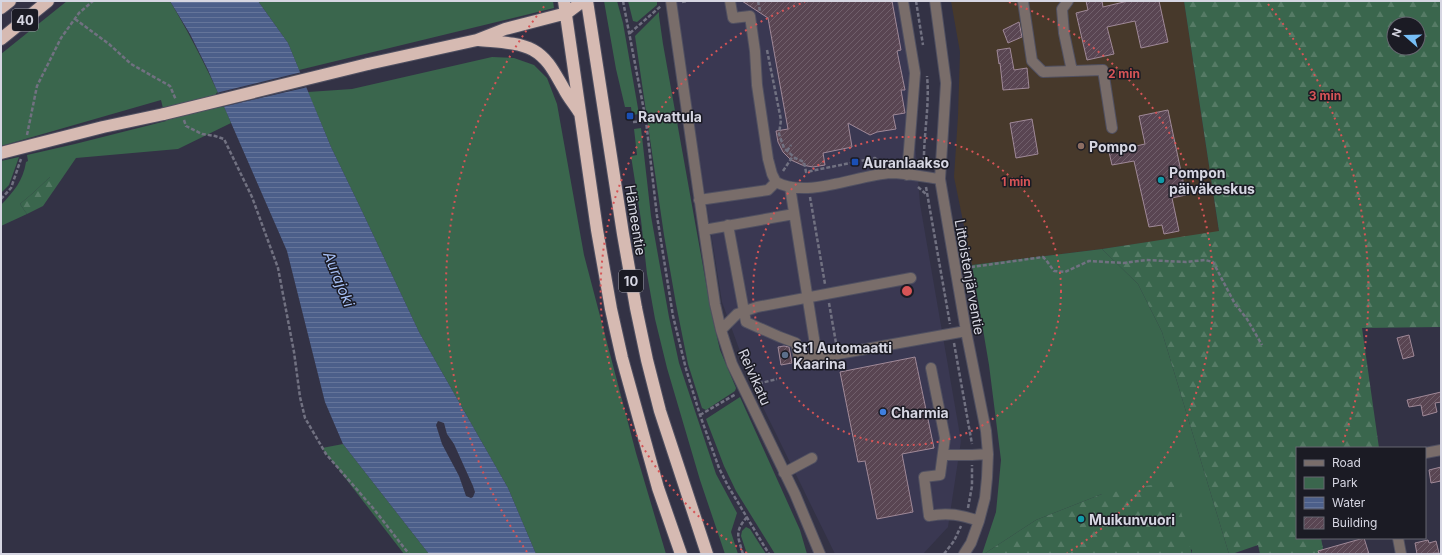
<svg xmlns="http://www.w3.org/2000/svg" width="1442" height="555" font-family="Inter,sans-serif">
<defs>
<pattern id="forest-firs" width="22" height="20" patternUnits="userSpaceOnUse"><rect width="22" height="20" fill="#3a664d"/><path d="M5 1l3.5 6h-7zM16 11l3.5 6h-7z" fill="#567b66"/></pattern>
<pattern id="water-rules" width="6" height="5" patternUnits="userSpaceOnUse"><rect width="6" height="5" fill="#4c5f8a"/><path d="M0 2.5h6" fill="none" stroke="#65759a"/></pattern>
<pattern id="building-hatch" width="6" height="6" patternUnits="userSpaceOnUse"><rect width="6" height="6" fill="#594552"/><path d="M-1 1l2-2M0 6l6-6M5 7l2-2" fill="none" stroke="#705f6b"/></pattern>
</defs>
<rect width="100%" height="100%" fill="#333245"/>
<path fill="#3a3852" d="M674 1H908L920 72 915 141 920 204 961 441 948 527 923 554H835L753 387 722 302Z"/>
<path fill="#47392b" d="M951 1H1184L1219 232 1102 249 972 265 954 177 958 116 960 52Z"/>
<path fill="#3a664d" d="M67 1H170C193 40 214 81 231 123L178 149 76 158 63 177H50L33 193 20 204 27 214 1 226V205C14 191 23 181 26 162L28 161 27 155 75 144 166 121 161 100 1 146V54Z
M258 1H553L554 8 299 70 288 43Z
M604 1H617L623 23 639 114 632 115 631 107H625L616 69Z
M628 1H657V5L637 22 633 21Z
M659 12V16L663 44 711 311 720 350 736 388 735 391 706 410 702 408 688 364 676 304 664 235 635 36Z
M492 57 514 58 534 65 547 78 557 104 584 255 636 453 666 554H536L508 488 419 332 361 209 331 147 308 92 352 89Z
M641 128 651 216 669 317 679 363 716 474 737 513 731 532 738 554H725L700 480 667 368 655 319 647 274 641 220 631 156 637 155 634 129Z
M19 157 9 185 1 193V161Z
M1102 249 1138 284 1162 332 1229 554H1192V550L1102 494 1036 520 984 554H982L996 512 1001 460 989 365 972 265Z
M740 397 800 530 807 554H775L736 491 724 466 706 419Z
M343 444 429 554H404L322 448Z
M746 527 750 529 766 554H747L741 536 742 531Z"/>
<path fill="url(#forest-firs)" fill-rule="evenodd" d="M1184 1H1441V327L1362 328 1379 448H1297V538H1321L1324 554H1260L1258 545 1232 554H1229L1162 332 1138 284 1102 249 1219 231ZM1394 24H1418V48H1394Z
M50 177H63L43 206 27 214 20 204 33 193Z
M1173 481 1192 554H984L1036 520 1102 494Z"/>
<path fill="url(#water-rules)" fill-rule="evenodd" d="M170 1H258L288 43 331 147 361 209 419 332 508 488 536 554H429L343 444 325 402 287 251 208 70 190 34ZM438 421 444 423 447 434 454 444 473 486 475 492 473 497 471 498 466 496 459 476 442 444 436 425Z"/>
<path fill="#333245" d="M302 72 308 87 222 107 216 93Z"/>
<path fill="url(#building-hatch)" stroke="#a08998" d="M742 1H892L901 50 897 51 905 90H901L905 113 893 115 896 129 877 132 870 135 848 123 852 147 823 153 825 165 813 167 802 165 791 160 783 152 778 142 776 131 788 129 768 18Z
M1086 1H1102L1103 7 1128 1H1159L1168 42 1141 48 1135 21 1107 27 1114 54 1087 60 1076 13 1088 10Z
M1019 22 1022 37 1008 43 1003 30Z
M1010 48 1014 70 1027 68 1029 88 1003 90 1000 63 999 64 997 50Z
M1168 110 1186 195 1172 198 1179 231 1164 234 1162 225 1149 227 1134 161 1112 165 1109 152 1145 144 1139 116Z
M1032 119 1038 154 1016 158 1010 123Z
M1409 335 1414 356 1403 359 1397 338Z
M784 346 789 347 792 363 781 365 778 347Z
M915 357 934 448 902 454 913 512 877 519 865 461 858 462 840 372Z
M1441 392V402L1435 403 1437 412 1423 416 1421 405 1409 407 1407 400Z
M1441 467V481L1431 483 1429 470Z
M1364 538 1369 554H1319L1318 551Z
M1428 540 1429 543 1436 541 1439 553 1417 554 1415 543Z"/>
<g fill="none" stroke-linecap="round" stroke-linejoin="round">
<defs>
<path id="minor" d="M671 1 704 230 715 304 721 330 732 364 795 494 820 554
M730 1 733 18 750 16 755 51 757 85 768 159 772 174 776 182C807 199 857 175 891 173 906 173 924 177 940 179
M903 1 915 73 907 175
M935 1 946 83 940 179 966 331 986 431 988 454 987 478 985 498 979 521 971 543 964 554
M1023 1 1032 61 1043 72 1103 70 1112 128
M1068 1 1062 9 1064 33 1072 71
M790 187 817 357
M699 200 768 190 776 182
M728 225 746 322 780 337 796 343 799 359 838 354 966 331
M704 230 794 214
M721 330 737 314 757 307 911 278
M931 368 945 438 940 475 924 477 929 516C948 512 961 515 979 521
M1425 453 1441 450
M943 455H972L988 454
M784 473 812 458
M1398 538 1401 554"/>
<path id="highway" d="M564 1 597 230 611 309 622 358 658 488 681 554
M587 1 623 234 636 308 647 360 660 411 707 554
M1 8 10 1
M1 39 48 1
M479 40C496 42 518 42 533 50 549 59 555 74 564 89 568 97 574 104 579 112
M368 64 477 40 505 29 567 13 583 1
M1 153 103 127 164 114"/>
</defs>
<use href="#minor" stroke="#505061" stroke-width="12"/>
<use href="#highway" stroke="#505061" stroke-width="14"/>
<path stroke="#717181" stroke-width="2.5" stroke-dasharray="4 2" stroke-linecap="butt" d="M623 1 646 121 657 216 673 316 686 369 700 415 719 468 728 486 769 554
M758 1 760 11
M916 1 923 45
M682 2 688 1
M75 19 109 44 131 64 170 86 176 100
M630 33 661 6
M767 50 781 120 779 134 784 148 795 158 804 162 806 172 875 158 881 164
M184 120 186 126 202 134 215 136 224 139 252 197 278 268 294 352 300 397 305 418 326 454 373 508 409 554
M633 122 646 121
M27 135 37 86 61 38 79 13 93 1
M787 151 791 145
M924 167C923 136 930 106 927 76
M783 171 793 156
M918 187 926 194
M926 187 950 324
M810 197 825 284
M1 199 11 188 21 159
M965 268 1043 257 1046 260 1054 271 1065 272 1089 261 1124 263 1146 260 1186 262 1205 260 1213 262 1235 304 1247 319 1262 345
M829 303 836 343
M954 343 972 444
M753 385 777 379
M700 415 736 394
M968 508 972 486V465
M743 554C738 537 734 532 747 517
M944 554 954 541 961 526"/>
<use href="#minor" stroke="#796d6a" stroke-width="10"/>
<use href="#highway" stroke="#d6bab2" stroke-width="12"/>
<defs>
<path id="highway-bridge" d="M164 114 368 64"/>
</defs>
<use href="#highway-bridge" stroke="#505061" stroke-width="14" stroke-linecap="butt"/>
<use href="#highway-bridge" stroke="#d6bab2" stroke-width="12"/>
</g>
<g fill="none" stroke="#d65456" stroke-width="2" stroke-dasharray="2 4">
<circle cx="907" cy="291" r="154"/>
<path d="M747 553A307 307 0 0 1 805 2M1009 2A307 307 0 0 1 1067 553"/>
<path d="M527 552A461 461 0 0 1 546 4M1268 4A461 461 0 0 1 1342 445"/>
</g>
<g fill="#1a4fb4" stroke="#1b1b24" stroke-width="1.5">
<rect x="626" y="112" width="8" height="8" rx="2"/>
<rect x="851" y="158" width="8" height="8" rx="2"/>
</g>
<circle fill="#8d6e63" stroke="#1b1b24" stroke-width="1.5" cx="1081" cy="146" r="4"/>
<g fill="#0f9aa8" stroke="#1b1b24" stroke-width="1.5">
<circle cx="1161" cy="180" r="4"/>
<circle cx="1081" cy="519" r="4"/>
</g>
<circle fill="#5c6f8a" stroke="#1b1b24" stroke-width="1.5" cx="785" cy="355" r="4"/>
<circle fill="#3f7fe0" stroke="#1b1b24" stroke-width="1.5" cx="883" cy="412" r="4"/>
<g text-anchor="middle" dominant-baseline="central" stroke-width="3" stroke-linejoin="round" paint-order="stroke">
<g fill="#1b1b24" stroke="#9e9ea9" stroke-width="1">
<rect x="12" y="9" width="26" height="22" rx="3"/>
<rect x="619" y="270" width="24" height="22" rx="3"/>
</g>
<g font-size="13" font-weight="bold" fill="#d6d6e2">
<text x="25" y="20">40</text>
<text x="631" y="281">10</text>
</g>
<g font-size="14" font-weight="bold" fill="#d6d6e2" stroke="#1b1b24" text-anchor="start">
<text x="638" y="116">Ravattula</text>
<text x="1089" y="146">Pompo</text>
<text x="863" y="162">Auranlaakso</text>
<text x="1169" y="172">Pompon<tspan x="1169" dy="16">päiväkeskus</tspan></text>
<text x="793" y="347">St1 Automaatti<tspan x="793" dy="16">Kaarina</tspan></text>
<text x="891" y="412">Charmia</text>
<text x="1089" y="519">Muikunvuori</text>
</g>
<g font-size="14" fill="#d6d6e2" stroke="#1b1b24">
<text transform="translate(636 220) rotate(81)">Hämeentie</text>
<text transform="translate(970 277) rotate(80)">Littoistenjärventie</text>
<text transform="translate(755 377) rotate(66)">Reivikatu</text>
</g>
<g font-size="15" font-style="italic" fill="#a7c1f7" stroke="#1b1b24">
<text transform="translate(339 279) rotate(68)">Aurajoki</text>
</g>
</g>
<circle cx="907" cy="291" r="6" fill="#d65456" stroke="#1b1b24" stroke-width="2"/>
<g font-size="12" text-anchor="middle" font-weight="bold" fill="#d65456" stroke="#1b1b24" stroke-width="3" stroke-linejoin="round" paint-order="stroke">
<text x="1124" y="78">2 min</text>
<text x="1325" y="100">3 min</text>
<text x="1016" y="186">1 min</text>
</g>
<rect width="1442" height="555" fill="none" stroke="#d6d6e2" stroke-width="4"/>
<rect x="1296" y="447" width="130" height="92" fill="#1b1b24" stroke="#666670"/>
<rect x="1304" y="460" width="20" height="6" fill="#796d6a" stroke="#666670"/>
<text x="1332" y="467" font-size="12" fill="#d6d6e2">Road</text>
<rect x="1304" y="477" width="20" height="12" fill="#3a664d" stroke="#666670"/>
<text x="1332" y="487" font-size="12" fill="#d6d6e2">Park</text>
<rect x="1304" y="497" width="20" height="12" fill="url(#water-rules)" stroke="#666670"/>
<text x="1332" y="507" font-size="12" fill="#d6d6e2">Water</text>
<rect x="1304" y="517" width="20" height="12" fill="url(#building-hatch)" stroke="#666670"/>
<text x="1332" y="527" font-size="12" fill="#d6d6e2">Building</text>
<g transform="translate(1406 36) rotate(290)"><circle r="19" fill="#1b1b24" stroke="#666670"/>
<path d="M0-3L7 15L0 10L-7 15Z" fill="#77bff7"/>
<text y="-6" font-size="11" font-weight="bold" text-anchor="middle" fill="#d6d6e2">N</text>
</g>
</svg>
